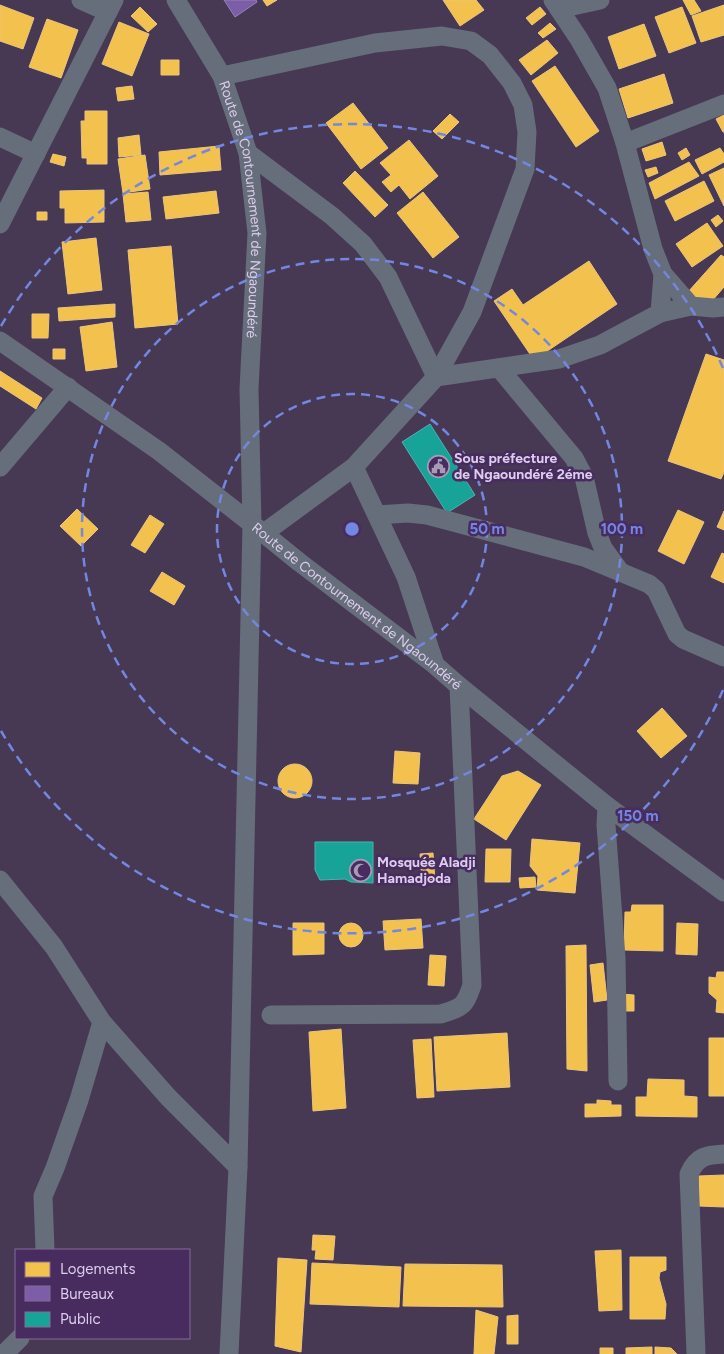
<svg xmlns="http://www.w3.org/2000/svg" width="724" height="1354" font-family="Figtree,sans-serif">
<rect width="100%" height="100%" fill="#473854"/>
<path fill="#f2c14e" stroke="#ebc57d" d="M263 0H277L267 6Z
M443 0H476L484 10 460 26Z
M683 0H694L701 11 691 15Z
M0 5 34 18 23 49 0 41Z
M724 5V35L701 42 692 16Z
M140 7 157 24 148 32 131 16Z
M540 7 546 14 532 25 526 18Z
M682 7 696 43 669 53 655 17Z
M47 19 78 30 61 78 29 67Z
M119 22 149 34 132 76 102 64Z
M550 23 556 29 543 38 538 33Z
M644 24 656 56 619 69 608 37Z
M547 40 558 53 531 75 519 60Z
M161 60H179V75H161Z
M555 66 599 131 576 147 532 81Z
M664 74 673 103 628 118 619 89Z
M132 86 134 99 118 101 116 88Z
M353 103 388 148 361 169 326 123Z
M85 111H107V164H87V158H82L81 121H85Z
M450 114 459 122 442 139 433 131Z
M724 115V132H723L716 119Z
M139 135 141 155 119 157 118 138Z
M409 140 438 176 410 199 399 185 391 192 382 182 391 175 380 163Z
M662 142 666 155 646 161 642 149Z
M219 146 221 170 160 175 159 152Z
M686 148 690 155 682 160 678 153Z
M720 148 724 154V162L702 174 695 160Z
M53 154 66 157 64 166 50 162Z
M145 155 150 189 123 193 118 159Z
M689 162 699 176 655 199 649 183Z
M656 167 658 173 648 177 645 170Z
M724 168V206L709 175Z
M355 171 388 205 375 217 343 183Z
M704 181 714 201 675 221 665 201Z
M104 190V222L65 223V208H60V191Z
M216 191 219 213 166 219 163 197Z
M148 192 151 220 126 222 123 194Z
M423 192 459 237 433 258 397 213Z
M37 212H47V220H37Z
M718 215 723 221 716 227 711 220Z
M707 223 723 246 692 267 676 244Z
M96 238 102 290 68 294 62 242Z
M171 246 178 324 135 328 128 250Z
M721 255 724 257V287L706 308 688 292Z
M589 261 617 304 534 360 494 301 512 289 523 305Z
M115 304V317L59 321 58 308Z
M32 314H49L48 338H32Z
M112 322 117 367 86 371 80 327Z
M53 349H65V359H53Z
M706 354 724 360V472L721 479 668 461Z
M0 371 42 398 36 409 0 386Z
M77 509 98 529 81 546 60 526Z
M678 510 704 522 684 564 658 551Z
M724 511V530L717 527Z
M150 515 164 524 145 553 131 545Z
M722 553 724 554V583L711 577Z
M162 572 185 586 174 605 150 591Z
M662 708 687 736 661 758 637 731Z
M395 751 420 753 418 784 393 783Z
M278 781a17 17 0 1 1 34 0a17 17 0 1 1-34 0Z
M518 771 541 785 506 840 474 819 502 776Z
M532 839 580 843 575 893 537 890 538 876 530 866Z
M486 849H511L510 882H485Z
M433 853 435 882 422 883 420 854Z
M535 877 536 887 520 888 519 878Z
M632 905H663V951L624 950 625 912H631Z
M421 919 423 948 385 950 383 921Z
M339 935a12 12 0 1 1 24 0a12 12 0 1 1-24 0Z
M293 923H324V954L293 955Z
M677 923 698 924 697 955 676 954Z
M586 945 587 1071 567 1069 566 946Z
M430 955 446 956 444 986 428 985Z
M603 963 607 1000 594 1002 590 965Z
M717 972H724V1013L716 1012 717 1000 709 993V977L716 978Z
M622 994 634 995V1011H621Z
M341 1029 346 1108 313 1111 309 1032Z
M507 1033 510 1087 437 1091 434 1037Z
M709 1038H724V1096H709Z
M431 1039 434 1097 417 1098 413 1040Z
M648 1079 684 1080V1096L697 1097V1117L636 1116V1097H647Z
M597 1100 611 1101V1105H621V1116L585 1117V1104H597Z
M724 1175V1207L699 1206V1176Z
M313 1235 335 1236 333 1260 315 1259 316 1250H312Z
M621 1250 622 1310 599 1311 595 1251Z
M630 1257H666V1270L660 1272 659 1278 666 1304 665 1319H630Z
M278 1258 307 1260 301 1352 275 1346Z
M312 1263 401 1267 399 1307 310 1304Z
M405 1264 502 1265 503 1307 403 1306Z
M476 1310 498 1317 494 1354H474Z
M518 1315V1344H507V1316Z
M652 1347V1354H626V1348Z
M655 1347 671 1348 677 1354H655Z
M600 1348H613V1354H600Z"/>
<path fill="#7b5ea7" stroke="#987fbc" d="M224 0H256L257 2 235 17Z"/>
<path fill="#17a398" stroke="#52b0b1" d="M430 424 475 495 447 513 402 442Z
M315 842H373V883L351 882 345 879 320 880 315 870Z"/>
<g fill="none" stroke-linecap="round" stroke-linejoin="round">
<g stroke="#666d7b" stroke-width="19">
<path d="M81 0 108 12"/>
<path id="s1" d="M176 0 222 76 248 153 257 233 249 389 252 524 299 562 435 665 459 686 607 806 724 892"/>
<path d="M553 0 579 39 607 88 625 143 653 249 663 274 691 306 713 308 724 307"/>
<path d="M559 9 600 0"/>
<path d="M222 76 375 43 442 36 471 41 490 55 512 83 523 105 527 132 525 169 472 312 436 377 354 467 264 533"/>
<path d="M0 137 36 154"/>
<path d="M625 143 724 104"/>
<path d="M248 153 332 216 363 244 388 277 436 377"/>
<path d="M0 224 114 0"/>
<path d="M660 313 663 274"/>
<path d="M0 341 159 451 252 524 238 1167 229 1354"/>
<path d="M499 368 574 458 584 477 597 533 603 548 619 570"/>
<path d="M436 377 559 359 600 345 660 313 691 306"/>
<path d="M0 467 68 387"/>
<path d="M354 467 406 577 435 665"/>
<path d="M377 515 408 513 427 515 584 557 649 584 656 590 677 634 683 639 724 657"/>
<path d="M607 806 606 825 616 958 618 1081"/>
<path d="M0 880 54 947 102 1022 168 1097 238 1167"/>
<path d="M271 1015 441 1014C462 1007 465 1007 472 985L459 686"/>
<path d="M45 1250 43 1196 55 1168 79 1100 102 1022"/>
<path d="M4 1354 20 1338"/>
<path d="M696 1354 689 1174C697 1156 706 1155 724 1154"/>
</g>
</g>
<g fill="none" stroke="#7387e1" stroke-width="2.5" stroke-dasharray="9 6">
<circle cx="352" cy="529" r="135"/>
<circle cx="352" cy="529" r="270"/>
<path d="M723 690A405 405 0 0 1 1 731M1 326A405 405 0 0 1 723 368"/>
</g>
<defs>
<symbol id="civic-ring" viewBox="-11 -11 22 22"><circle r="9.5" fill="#482c60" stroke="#a899b7" stroke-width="1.5"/><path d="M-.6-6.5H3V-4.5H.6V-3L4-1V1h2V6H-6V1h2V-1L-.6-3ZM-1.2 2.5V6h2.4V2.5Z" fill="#a899b7"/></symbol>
<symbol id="mosque-ring" viewBox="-11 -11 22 22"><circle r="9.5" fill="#482c60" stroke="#a899b7" stroke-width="1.5"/><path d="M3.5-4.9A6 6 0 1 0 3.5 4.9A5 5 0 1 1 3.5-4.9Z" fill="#a899b7"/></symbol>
</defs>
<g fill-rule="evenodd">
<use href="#civic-ring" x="426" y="454" width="25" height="25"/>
<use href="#mosque-ring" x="348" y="858" width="25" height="25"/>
</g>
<g text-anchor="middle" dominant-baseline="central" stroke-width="5" stroke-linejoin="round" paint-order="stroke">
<g font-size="14" fill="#dccdec" stroke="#482c60">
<text stroke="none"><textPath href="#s1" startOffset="225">Route de Contournement de Ngaoundéré</textPath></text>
<text stroke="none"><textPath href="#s1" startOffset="675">Route de Contournement de Ngaoundéré</textPath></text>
</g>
<g font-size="14" font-weight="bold" fill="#dccdec" stroke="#482c60" text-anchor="start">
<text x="454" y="458">Sous préfecture<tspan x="454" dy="16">de Ngaoundéré 2éme</tspan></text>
<text x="377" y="862">Mosquée Aladji<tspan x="377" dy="16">Hamadjoda</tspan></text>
</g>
</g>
<circle cx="352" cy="529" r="8" fill="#7387e1" stroke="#482c60" stroke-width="2.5"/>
<g font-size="15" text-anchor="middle" font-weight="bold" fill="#7387e1" stroke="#482c60" stroke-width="5" stroke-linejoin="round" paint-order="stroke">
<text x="487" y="534">50 m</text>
<text x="622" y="534">100 m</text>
<text x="638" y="821">150 m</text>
</g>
<rect x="15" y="1249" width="175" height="90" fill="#482c60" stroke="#836c98"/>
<rect x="25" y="1262" width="25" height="15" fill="#f2c14e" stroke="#836c98"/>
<text x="60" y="1274" font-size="15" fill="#dccdec">Logements</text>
<rect x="25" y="1286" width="25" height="15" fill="#7b5ea7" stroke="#836c98"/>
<text x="60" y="1299" font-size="15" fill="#dccdec">Bureaux</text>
<rect x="25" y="1312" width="25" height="15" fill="#17a398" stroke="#836c98"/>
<text x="60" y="1324" font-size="15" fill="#dccdec">Public</text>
</svg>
